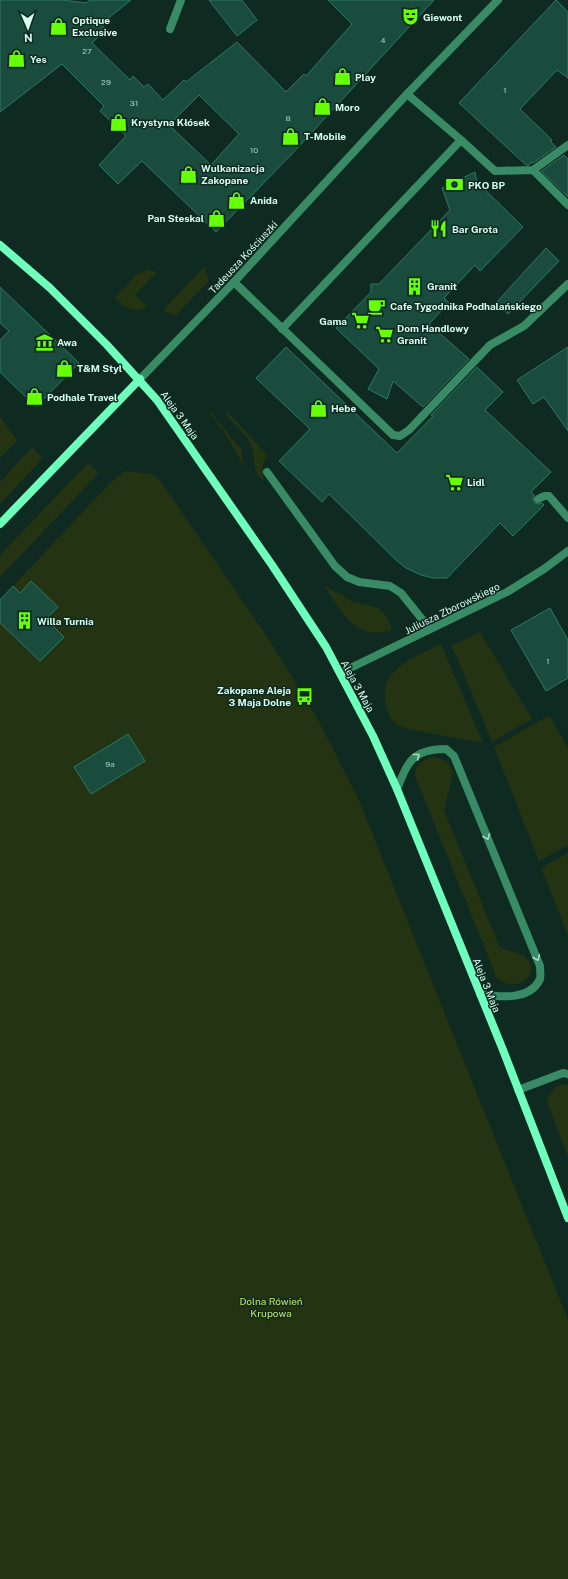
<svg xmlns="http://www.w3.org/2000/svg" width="568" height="1579" font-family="'Public Sans',sans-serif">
<rect width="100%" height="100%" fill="#0f2a21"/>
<path fill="#243412" d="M204 267 208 277V282L176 315 166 312 164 309Z
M146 270 157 272 135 295 147 306C135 316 125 307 115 298L136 275Z
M210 411 241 449 244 466 224 432 209 412Z
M227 411 268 456C261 462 262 473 264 482 250 470 257 458 251 445 246 434 235 425 227 416Z
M0 416 17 441 0 458Z
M32 447 43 458 0 504V482Z
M88 463 99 473 0 577V555Z
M126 471 151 474 159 479 270 641 318 720 358 798 568 1320V1579H0V600L111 482Z
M324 585 353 602 379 608 385 615 393 629C356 644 341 611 324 585Z
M480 632 532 719 492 742 452 646Z
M441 644 483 743C465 740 447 736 429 733 421 731 412 731 405 728 393 723 389 718 386 706 377 669 414 658 441 644Z
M548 716 552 720 568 748V845L539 861 494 747Z
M432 757C443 757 450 763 453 774L444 810 500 948C508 951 520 952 526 958 544 975 512 996 496 976L415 776C414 765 423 759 432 757Z
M568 853V935L541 868Z
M563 1084 568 1085V1157L547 1102C549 1092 554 1087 563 1084Z"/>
<path fill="#1a4c3d" stroke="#2c7962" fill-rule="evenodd" d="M0 0H63L86 3 90 0H131L101 24 106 29 92 43 130 80 133 76 144 87 148 84 163 100 184 80 186 82 237 42 286 92 304 74 306 76 352 24 328 0H434L290 156 216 232 142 161 118 184 99 165 126 136 100 111 104 106 62 64 0 112ZM199 95 239 134 211 165 169 125Z
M209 0H242L257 20 237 36Z
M556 0 568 12V78L557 70 520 109 552 140 551 142 556 147 533 163 532 162 529 165H526L459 103Z
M564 155 568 159V197L541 171Z
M475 172 477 182 523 227 480 271 475 265 444 298 449 303 429 324 469 359 423 407 393 381 387 399 368 389 379 369 336 328 371 292V284H379L450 210 442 188Z
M546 248 559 261 508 314 496 303Z
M0 287 79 363 36 407 0 372V340L9 331 0 323Z
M286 347 397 453 433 416 431 415 477 367 503 392 485 410 551 472 531 492 534 495 533 499 535 503 538 504 542 503 544 505 513 536 500 523 447 578H433L421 575 406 568 397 561 329 494 322 502 279 461 310 429 256 378Z
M568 347V431L544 397 533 404 517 380Z
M31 581 58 607 46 619 64 637 40 661 0 623V600L13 586 20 593Z
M550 608 568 640V678L546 691 511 630Z
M128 734 145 761 91 794 74 767Z"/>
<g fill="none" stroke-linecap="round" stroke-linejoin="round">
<path stroke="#388b65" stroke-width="8" d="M170 29 181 0
M461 140 495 171 533 170 568 205
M533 170 568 145
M234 282 393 435 400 436 409 430 490 345 524 326 568 284
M282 329 461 140 407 94
M267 472 335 566 347 577 359 582 390 586 401 593 430 629
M397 789C408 761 413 749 446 749L454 756 540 966C540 970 541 976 540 979 530 1001 499 997 480 994
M518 1090 563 1073 568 1074"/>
<path stroke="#388b65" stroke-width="8" d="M140 379 234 282 407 94 498 0
M538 499 544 496H549L568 518
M340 673 507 592 544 569 568 551"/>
<path stroke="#6fffbc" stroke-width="8" d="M0 245 50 288 107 345 157 400 272 565 326 647 373 736 397 789 503 1050 568 1218
M0 524 140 379"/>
</g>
<defs><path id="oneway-chevron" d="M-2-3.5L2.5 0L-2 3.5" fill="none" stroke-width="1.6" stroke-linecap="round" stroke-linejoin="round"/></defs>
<g stroke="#a8dcc6">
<use href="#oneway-chevron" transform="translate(417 756) rotate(-38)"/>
<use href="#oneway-chevron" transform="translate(487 837) rotate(68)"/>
<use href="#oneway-chevron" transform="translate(537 958) rotate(68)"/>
</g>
<defs>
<symbol id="theatre-bare" viewBox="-9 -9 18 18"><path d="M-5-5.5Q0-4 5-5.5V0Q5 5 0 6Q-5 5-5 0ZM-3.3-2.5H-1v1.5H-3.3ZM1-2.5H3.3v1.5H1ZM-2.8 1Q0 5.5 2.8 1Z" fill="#67ff04" stroke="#0f2a21" stroke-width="2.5" paint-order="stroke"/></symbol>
<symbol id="shop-bare" viewBox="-9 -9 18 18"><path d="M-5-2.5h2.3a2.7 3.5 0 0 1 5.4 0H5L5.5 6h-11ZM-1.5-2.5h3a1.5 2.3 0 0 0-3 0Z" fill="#67ff04" stroke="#0f2a21" stroke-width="2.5" paint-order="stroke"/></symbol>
<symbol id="bank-bare" viewBox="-9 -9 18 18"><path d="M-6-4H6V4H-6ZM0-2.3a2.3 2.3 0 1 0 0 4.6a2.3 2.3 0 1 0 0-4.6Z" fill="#67ff04" stroke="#0f2a21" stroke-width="2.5" paint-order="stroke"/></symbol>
<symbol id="restaurant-bare" viewBox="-9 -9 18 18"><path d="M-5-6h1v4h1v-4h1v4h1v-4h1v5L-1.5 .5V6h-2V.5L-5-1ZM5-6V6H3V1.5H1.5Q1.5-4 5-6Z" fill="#67ff04" stroke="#0f2a21" stroke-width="2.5" paint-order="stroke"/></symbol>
<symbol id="building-bare" viewBox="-9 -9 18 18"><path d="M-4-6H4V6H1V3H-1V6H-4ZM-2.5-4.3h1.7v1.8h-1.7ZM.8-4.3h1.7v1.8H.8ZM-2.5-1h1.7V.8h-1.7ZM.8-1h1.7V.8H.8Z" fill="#67ff04" stroke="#0f2a21" stroke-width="2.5" paint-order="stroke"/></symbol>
<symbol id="cafe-bare" viewBox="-9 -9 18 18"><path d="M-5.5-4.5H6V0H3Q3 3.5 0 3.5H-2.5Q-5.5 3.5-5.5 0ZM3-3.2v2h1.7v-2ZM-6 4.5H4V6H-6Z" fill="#67ff04" stroke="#0f2a21" stroke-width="2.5" paint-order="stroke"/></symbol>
<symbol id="supermarket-bare" viewBox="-9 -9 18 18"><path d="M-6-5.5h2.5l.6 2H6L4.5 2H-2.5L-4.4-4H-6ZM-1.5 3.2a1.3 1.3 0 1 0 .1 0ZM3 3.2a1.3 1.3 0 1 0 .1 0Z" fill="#67ff04" stroke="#0f2a21" stroke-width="2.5" paint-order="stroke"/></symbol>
<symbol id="museum-bare" viewBox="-9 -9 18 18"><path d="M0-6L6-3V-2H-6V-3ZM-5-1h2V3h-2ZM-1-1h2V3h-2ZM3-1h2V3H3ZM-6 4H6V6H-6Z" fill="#67ff04" stroke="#0f2a21" stroke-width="2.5" paint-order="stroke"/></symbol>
<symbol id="bus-bare" viewBox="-9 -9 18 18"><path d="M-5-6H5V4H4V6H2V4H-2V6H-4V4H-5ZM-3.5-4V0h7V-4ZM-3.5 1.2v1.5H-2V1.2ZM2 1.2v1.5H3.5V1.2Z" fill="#67ff04" stroke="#0f2a21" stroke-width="2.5" paint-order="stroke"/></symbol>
</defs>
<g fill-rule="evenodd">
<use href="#theatre-bare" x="398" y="4" width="25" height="25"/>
<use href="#shop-bare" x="46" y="14" width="25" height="25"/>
<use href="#shop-bare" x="4" y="46" width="25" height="25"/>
<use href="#shop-bare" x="330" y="64" width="25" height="25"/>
<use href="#shop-bare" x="310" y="94" width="25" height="25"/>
<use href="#shop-bare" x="106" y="110" width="25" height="25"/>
<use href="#shop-bare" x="278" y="124" width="25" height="25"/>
<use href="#shop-bare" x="176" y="162" width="25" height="25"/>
<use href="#bank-bare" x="442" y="172" width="25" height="25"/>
<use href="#shop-bare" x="224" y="188" width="25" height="25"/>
<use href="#shop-bare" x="204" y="206" width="25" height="25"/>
<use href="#restaurant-bare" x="426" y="216" width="25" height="25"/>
<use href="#building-bare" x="402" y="274" width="25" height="25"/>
<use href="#cafe-bare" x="364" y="294" width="25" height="25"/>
<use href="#supermarket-bare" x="348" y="308" width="25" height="25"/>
<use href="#supermarket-bare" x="372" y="322" width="25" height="25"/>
<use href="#museum-bare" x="32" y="330" width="25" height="25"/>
<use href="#shop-bare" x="52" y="356" width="25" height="25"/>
<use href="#shop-bare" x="22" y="384" width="25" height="25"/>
<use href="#shop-bare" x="306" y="396" width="25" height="25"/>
<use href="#supermarket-bare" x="442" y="470" width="25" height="25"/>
<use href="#building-bare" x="12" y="608" width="25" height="25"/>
<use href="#bus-bare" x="292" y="684" width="25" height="25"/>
</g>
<g text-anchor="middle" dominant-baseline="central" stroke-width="3" stroke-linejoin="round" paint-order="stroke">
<g font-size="8" fill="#a8d2c3">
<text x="383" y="40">4</text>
<text x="87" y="51">27</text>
<text x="106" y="82">29</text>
<text x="505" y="90">1</text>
<text x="134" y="103">31</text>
<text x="288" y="118">8</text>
<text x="254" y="150">10</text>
<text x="548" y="661">1</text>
<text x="110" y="764">9a</text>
</g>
<g font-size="10" font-weight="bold" fill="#d8fff0" stroke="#0f2a21" text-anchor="start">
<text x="423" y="17">Giewont</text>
<text x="72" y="20">Optique<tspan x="72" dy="12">Exclusive</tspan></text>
<text x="30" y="59">Yes</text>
<text x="355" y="77">Play</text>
<text x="335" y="107">Moro</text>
<text x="131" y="122">Krystyna Kłósek</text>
<text x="304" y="136">T-Mobile</text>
<text x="201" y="168">Wulkanizacja<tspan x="201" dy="12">Zakopane</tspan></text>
<text x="468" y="185">PKO BP</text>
<text x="250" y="200">Anida</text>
<text x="204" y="218" text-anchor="end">Pan Steskal</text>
<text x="452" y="229">Bar Grota</text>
<text x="427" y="286">Granit</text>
<text x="390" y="306">Cafe Tygodnika Podhalańskiego</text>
<text x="347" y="321" text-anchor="end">Gama</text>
<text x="397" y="328">Dom Handlowy<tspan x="397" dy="12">Granit</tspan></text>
<text x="57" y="342">Awa</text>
<text x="77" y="368">T&amp;M Styl</text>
<text x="47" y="397">Podhale Travel</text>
<text x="331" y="408">Hebe</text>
<text x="467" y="482">Lidl</text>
<text x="37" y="621">Willa Turnia</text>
<text x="291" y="690" text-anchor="end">Zakopane Aleja<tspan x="291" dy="12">3 Maja Dolne</tspan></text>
</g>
<g font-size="10" fill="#d8fff0" stroke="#0f2a21">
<text transform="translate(243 257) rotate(-47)">Tadeusza Kościuszki</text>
<text transform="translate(180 415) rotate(54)">Aleja 3 Maja</text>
<text transform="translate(452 608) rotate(-26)">Juliusza Zborowskiego</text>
<text transform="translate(358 686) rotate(61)">Aleja 3 Maja</text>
<text transform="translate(487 985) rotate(68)">Aleja 3 Maja</text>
</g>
<g font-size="10" fill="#c2e55e" stroke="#0f2a21">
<text x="271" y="1301">Dolna Rówień<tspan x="271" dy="12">Krupowa</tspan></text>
</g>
</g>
<g transform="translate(28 28) rotate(178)" stroke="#0f2a21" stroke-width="3" paint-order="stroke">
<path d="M0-3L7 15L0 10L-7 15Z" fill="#d8fff0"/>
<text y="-6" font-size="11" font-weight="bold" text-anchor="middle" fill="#d8fff0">N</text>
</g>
</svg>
